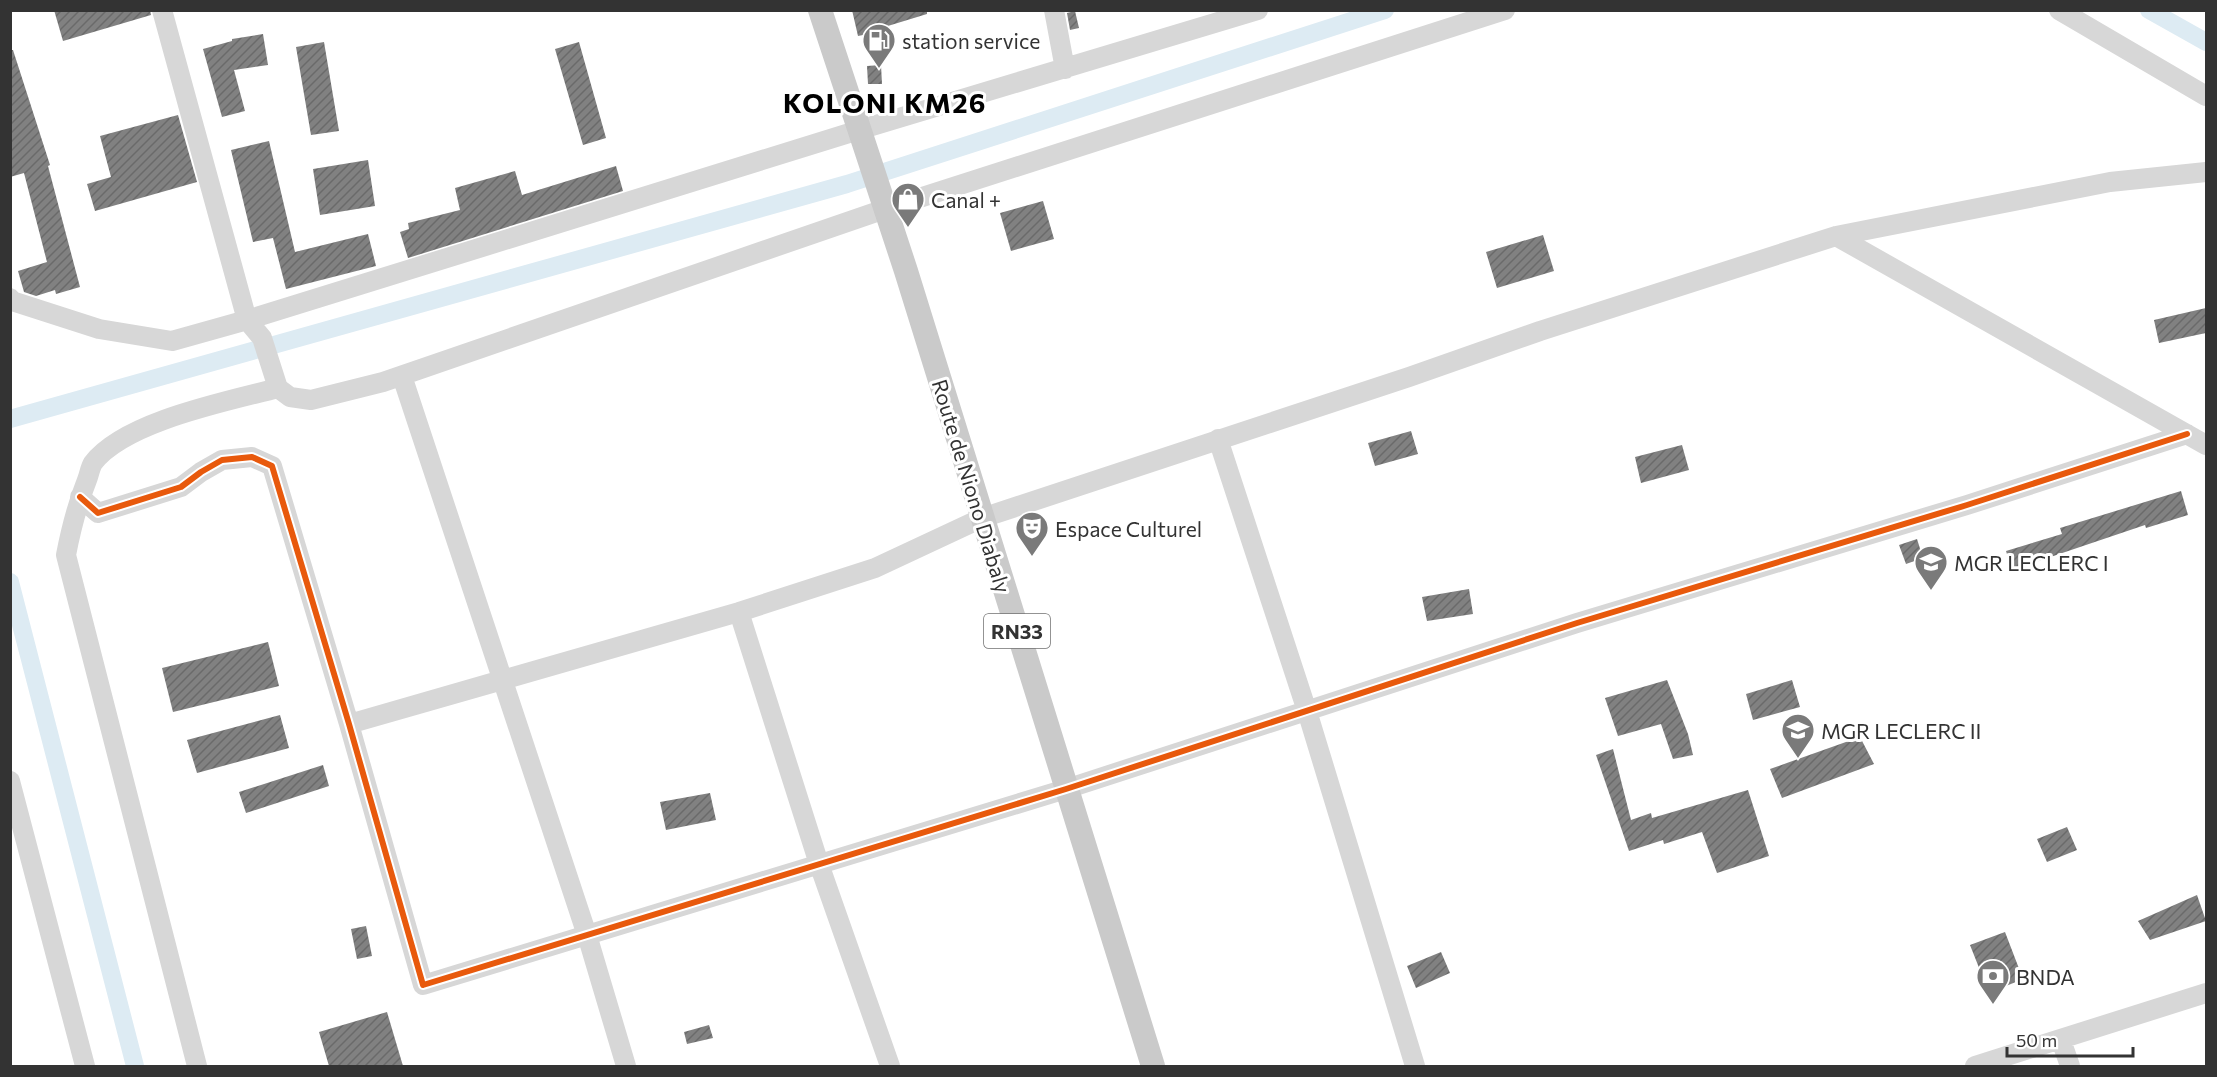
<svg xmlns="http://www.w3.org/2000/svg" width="2217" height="1077" font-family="Commissioner,sans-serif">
<defs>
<pattern id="building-hatch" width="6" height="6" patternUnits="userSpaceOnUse" patternTransform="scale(1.5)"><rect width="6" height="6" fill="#818181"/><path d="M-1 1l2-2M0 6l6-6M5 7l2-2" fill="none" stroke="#6a6a6a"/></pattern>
</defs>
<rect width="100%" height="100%" fill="#fff"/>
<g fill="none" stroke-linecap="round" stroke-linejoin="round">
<path stroke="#ddebf3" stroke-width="18" d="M2149 10 2206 42
M10 419 847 184 1385 10
M10 582 135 1066"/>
</g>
<path fill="url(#building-hatch)" d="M54 10H150L151 15 63 41Z
M852 10H927V14L878 29V32L858 36Z
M1075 11 1079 28 1070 30 1067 13Z
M263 34 268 65 234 70 245 111 222 117 203 49 232 41V39Z
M324 42 339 131 311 135 296 47Z
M579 42 606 138 583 145 555 49Z
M10 50H13L50 165 48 166 80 287 56 294 55 290 36 296 24 292 18 271 47 262 24 173 10 177Z
M881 65 882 84H868L867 66Z
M178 115 197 182 95 211 87 184 111 177 100 136Z
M269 141 295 252 368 234 376 266 286 289 273 238 253 242 231 150Z
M368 160 375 206 320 215 313 169Z
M616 166 623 191 408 258 400 232 409 229 408 223 460 210 455 188 515 171 522 195Z
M1043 201 1054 239 1011 251 1000 213Z
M1543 235 1554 271 1497 288 1486 252Z
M2206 308V333L2159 343 2154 320Z
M1411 431 1418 454 1375 466 1368 443Z
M1682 445 1689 470 1641 483 1635 457Z
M2181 491 2188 515 2146 528 2145 525 2012 570 2006 551 2062 534 2060 528Z
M1917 539 1923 558 1906 564 1899 545Z
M1469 589 1473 614 1427 621 1422 597Z
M268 642 279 686 173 712 162 668Z
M1667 680 1688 734 1693 755 1673 759 1661 724 1618 736 1605 698Z
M1792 680 1800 707 1753 720 1746 694Z
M280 715 289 748 197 773 187 740Z
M1860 737 1874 764 1782 798 1770 769Z
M1613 749 1631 820 1651 813 1652 818 1748 790 1769 856 1717 873 1702 832 1664 844 1663 840 1629 851 1596 755Z
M323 765 329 786 246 813 239 792Z
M710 793 716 820 666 830 660 802Z
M2067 827 2077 850 2047 862 2037 839Z
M2197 895 2206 921 2150 940 2138 921Z
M366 926 372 956 357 959 351 929Z
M2005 932 2023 979 1989 993 1970 945Z
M1441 952 1450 973 1416 988 1407 966Z
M387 1012 403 1066H329L319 1032Z
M709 1025 713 1038 687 1044 684 1032Z"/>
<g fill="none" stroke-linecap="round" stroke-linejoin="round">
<path stroke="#d7d7d7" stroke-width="20" d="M162 10 247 320 262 338 278 388 290 397 311 400 383 382 885 209 1505 10
M1054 10 1065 69
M2059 10 2206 96
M1836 236 2206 445
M10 298 12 301 99 329 172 341 247 320 859 130 1258 10
M402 376 587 935 626 1066
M1218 439 1307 711 1415 1066
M80 497 98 513 181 487 201 472 222 460 252 457 272 466 349 724 423 985 1066 789 1577 623 1967 505 2187 434
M739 612 819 864 890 1066
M349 724 739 612 875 568 982 518 1409 377 1540 331 1836 236 2110 182 2206 172
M10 781 85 1066
M2061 1040 2070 1066
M197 1066 66 555C71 529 77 505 87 480 89 475 90 468 93 463 125 421 229 401 278 388
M1975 1066 2206 993"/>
<path stroke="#cacaca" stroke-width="24" d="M820 10 906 271 1153 1066"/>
<defs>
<path id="cycleway" d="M80 497 98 513 181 487 201 472 222 460 252 457 272 466 349 724 423 985 1066 789 1577 623 1967 505 2187 434"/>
</defs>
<use href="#cycleway" stroke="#fff" stroke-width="10"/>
<use href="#cycleway" stroke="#e8590c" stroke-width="6"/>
</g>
<defs>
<symbol id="fuel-pin" viewBox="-11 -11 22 30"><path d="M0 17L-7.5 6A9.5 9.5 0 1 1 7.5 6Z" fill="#7a7a7a" stroke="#fff"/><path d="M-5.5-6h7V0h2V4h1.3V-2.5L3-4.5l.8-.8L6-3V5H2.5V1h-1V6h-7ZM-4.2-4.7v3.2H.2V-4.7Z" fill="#fff"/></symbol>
<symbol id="shop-pin" viewBox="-11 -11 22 30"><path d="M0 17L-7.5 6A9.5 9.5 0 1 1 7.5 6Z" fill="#7a7a7a" stroke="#fff"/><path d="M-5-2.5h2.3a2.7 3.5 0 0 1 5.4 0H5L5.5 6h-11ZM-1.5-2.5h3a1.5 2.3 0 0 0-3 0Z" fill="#fff"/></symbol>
<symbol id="theatre-pin" viewBox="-11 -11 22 30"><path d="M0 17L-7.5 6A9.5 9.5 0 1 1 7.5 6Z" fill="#7a7a7a" stroke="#fff"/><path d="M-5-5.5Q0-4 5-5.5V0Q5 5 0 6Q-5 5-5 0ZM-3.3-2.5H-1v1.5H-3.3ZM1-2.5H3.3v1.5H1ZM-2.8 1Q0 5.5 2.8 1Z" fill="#fff"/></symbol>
<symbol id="school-pin" viewBox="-11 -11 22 30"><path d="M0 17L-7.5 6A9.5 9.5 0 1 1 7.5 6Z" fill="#7a7a7a" stroke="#fff"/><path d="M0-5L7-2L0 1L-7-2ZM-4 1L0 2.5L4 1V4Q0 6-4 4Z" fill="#fff"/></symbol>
<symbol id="bank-pin" viewBox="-11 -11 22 30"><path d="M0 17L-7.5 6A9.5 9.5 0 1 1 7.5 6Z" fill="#7a7a7a" stroke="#fff"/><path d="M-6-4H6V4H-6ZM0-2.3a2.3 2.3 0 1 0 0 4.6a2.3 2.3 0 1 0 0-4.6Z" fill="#fff"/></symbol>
</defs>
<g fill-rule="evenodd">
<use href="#fuel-pin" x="860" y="21" width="38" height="52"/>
<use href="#shop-pin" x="889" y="180" width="38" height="52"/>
<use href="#theatre-pin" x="1013" y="509" width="38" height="52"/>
<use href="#school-pin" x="1912" y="543" width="38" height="52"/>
<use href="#school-pin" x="1779" y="711" width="38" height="52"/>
<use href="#bank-pin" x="1974" y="957" width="38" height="52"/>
</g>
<g text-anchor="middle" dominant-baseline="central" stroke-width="6" stroke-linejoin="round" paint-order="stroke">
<rect fill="#fff" stroke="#707070" stroke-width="1.5" x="984" y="614" width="66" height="34" rx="4.5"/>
<g font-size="20" font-weight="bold" fill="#333">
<text x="1017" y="631">RN33</text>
</g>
<g font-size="21" fill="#333" stroke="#fff" text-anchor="start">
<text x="902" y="40">station service</text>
<text x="931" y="199">Canal +</text>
<text x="1055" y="528">Espace Culturel</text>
<text x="1954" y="562">MGR LECLERC I</text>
<text x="1821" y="730">MGR LECLERC II</text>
<text x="2016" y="976">BNDA</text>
</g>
<g font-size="21" fill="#333" stroke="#fff">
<text transform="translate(972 486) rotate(73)">Route de Niono Diabaly</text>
</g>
<g font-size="27" font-weight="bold" letter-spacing="1.5" fill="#000" stroke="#fff">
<text x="885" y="102">KOLONI KM26</text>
</g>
</g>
<rect width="2217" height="1077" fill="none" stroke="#333333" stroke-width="24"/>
<path d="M2007 1047v9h126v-9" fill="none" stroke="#333333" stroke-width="3"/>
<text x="2016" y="1047" font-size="18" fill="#333333" stroke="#ffffff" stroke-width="4.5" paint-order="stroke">50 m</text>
</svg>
